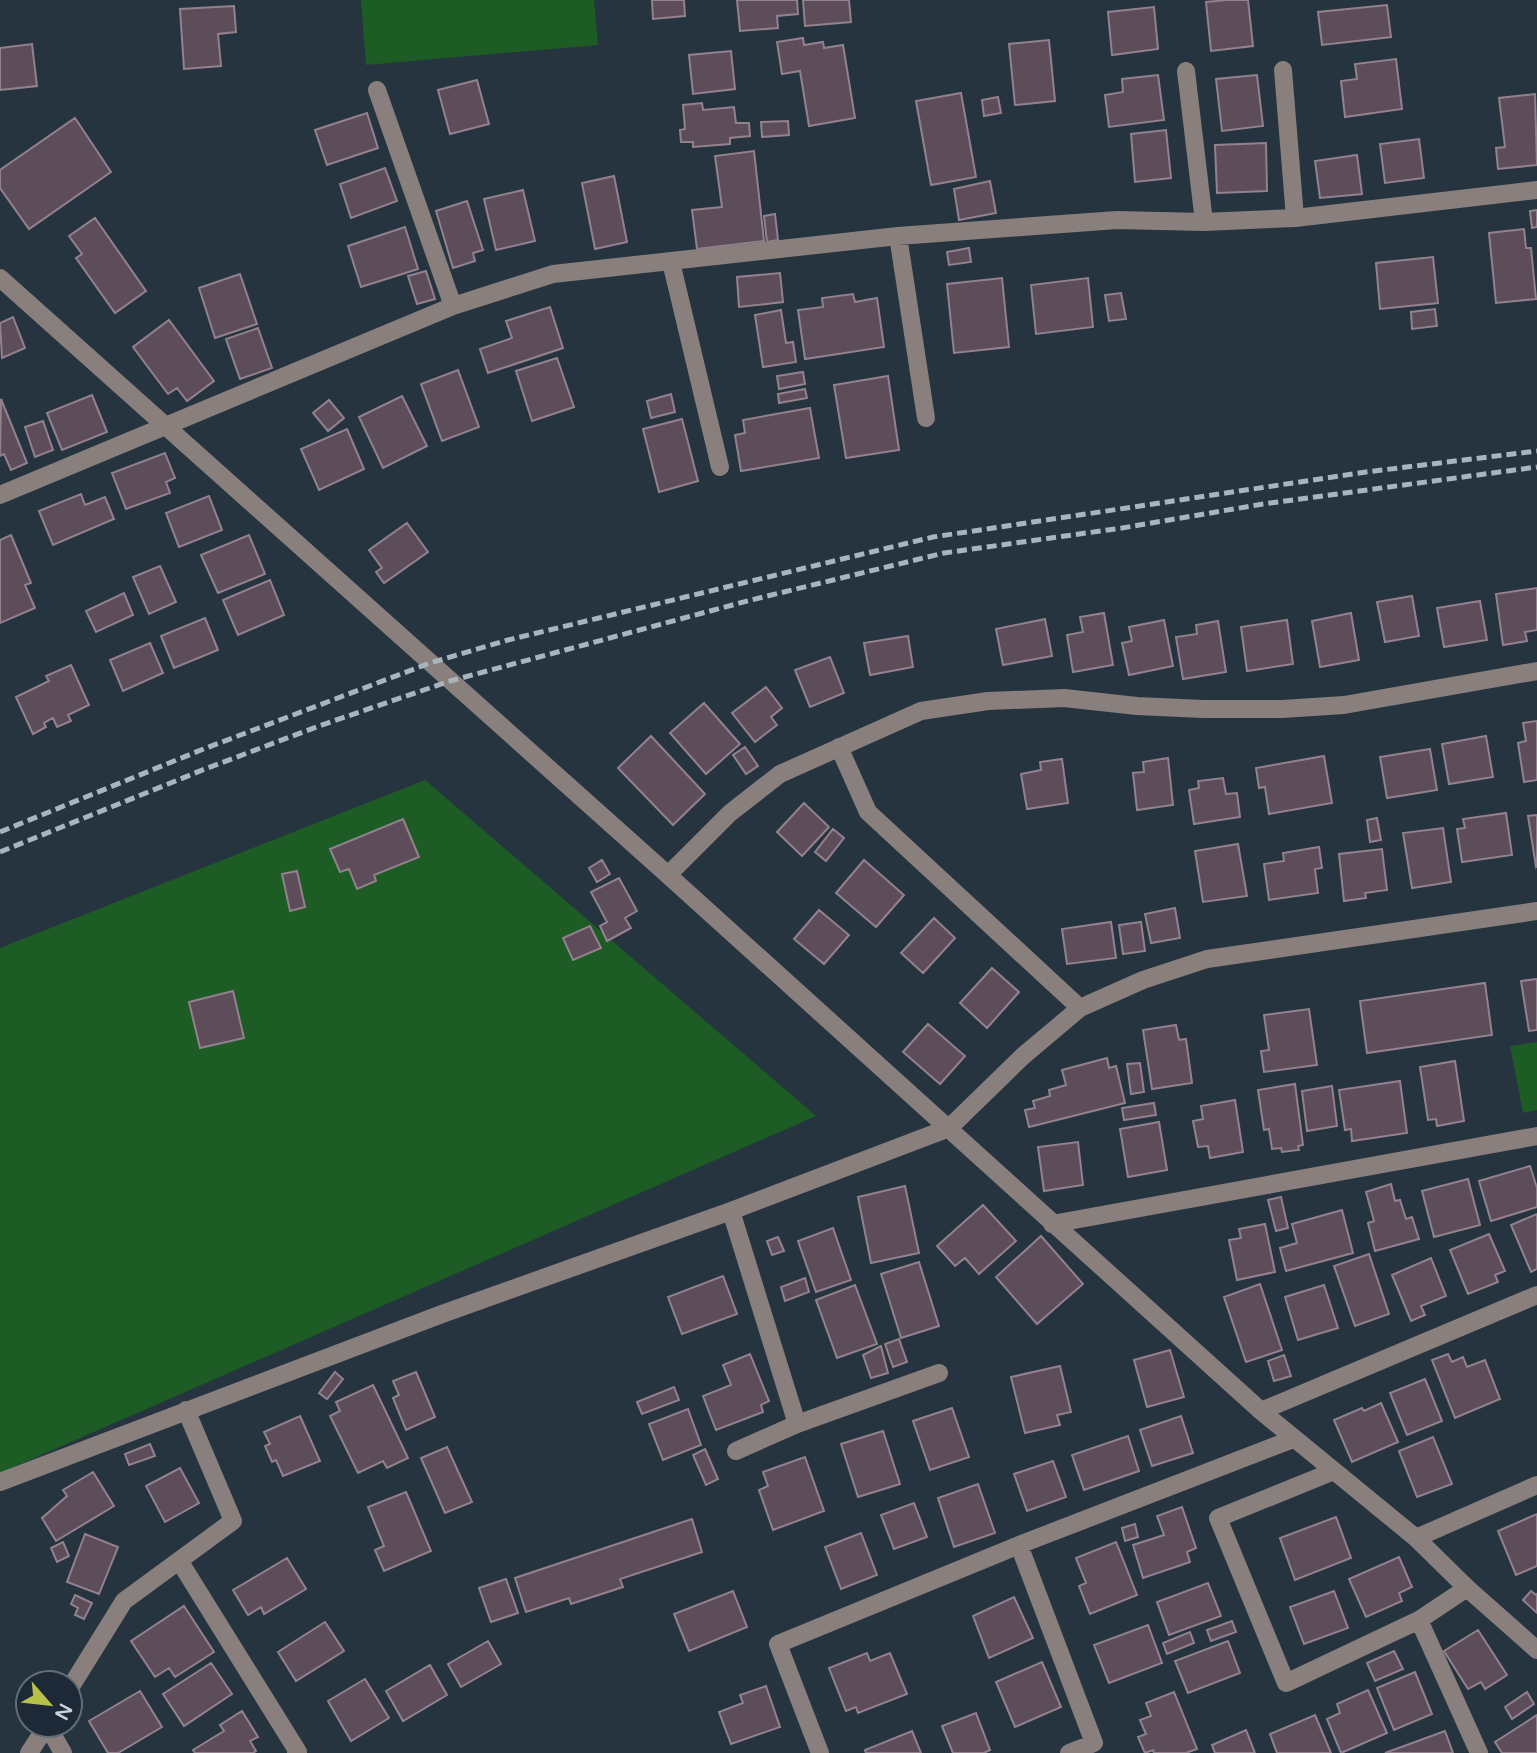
<svg xmlns="http://www.w3.org/2000/svg" width="1537" height="1753" font-family="'Varela Round',sans-serif">
<rect width="100%" height="100%" fill="#263440"/>
<path fill="#1d5c24" d="M361 0H594L598 45 366 65Z
M425 780 816 1116 0 1473V948Z
M1537 1042V1110L1523 1113 1510 1046Z"/>
<path fill="#5d4c59" stroke="#93818e" stroke-width="2" d="M652 0H684L685 16 653 19Z
M737 0H797L798 14 777 16 778 28 740 31Z
M803 0H849L851 22 805 26Z
M1227 0H1248L1253 46 1211 51 1206 2Z
M1387 5 1391 37 1322 45 1318 12Z
M234 6 236 32 218 34 221 66 184 69 180 9Z
M1154 7 1158 49 1112 55 1108 12Z
M803 38 804 45 823 42 824 48 843 45 855 118 809 126 800 71 782 74 777 42Z
M1049 40 1055 101 1015 105 1009 44Z
M32 44 37 86 0 90V48Z
M731 51 735 89 693 94 689 55Z
M1396 59 1402 109 1345 117 1341 81 1357 79 1355 64Z
M1158 75 1164 120 1109 127 1105 95 1123 92 1122 79Z
M1257 75 1263 126 1222 131 1216 79Z
M477 80 489 124 450 134 438 90Z
M961 93 976 177 931 185 916 101Z
M1535 94 1537 165 1498 169 1496 148 1505 147 1499 98Z
M998 97 1001 113 984 116 982 100Z
M702 103 703 110 734 107 736 123H749L750 136 730 138V144L693 147V142H681L680 130 685 129 683 105Z
M367 113 378 148 327 165 315 130Z
M75 118 111 172 29 229 0 188V170Z
M788 121 789 135 762 137 761 122Z
M1166 130 1171 178 1135 182 1131 134Z
M1419 139 1424 178 1385 183 1380 144Z
M1266 143 1267 191 1217 193 1215 145Z
M754 151 764 241 697 249 692 210 722 207 715 156Z
M1357 155 1362 194 1320 198 1315 161Z
M385 168 397 201 351 218 340 184Z
M614 176 627 242 595 249 582 183Z
M990 181 996 213 959 220 954 189Z
M523 190 535 241 496 250 484 199Z
M467 201 483 250 473 253 475 261 453 268 436 211Z
M1537 210V227L1532 228 1530 211Z
M775 214 778 240 767 242 764 216Z
M95 218 146 291 115 313 76 258 82 254 69 236Z
M405 227 418 269 361 287 348 246Z
M1524 229 1526 248H1531L1536 299 1496 303 1489 233Z
M969 248 971 262 949 265 947 252Z
M1433 257 1438 303 1380 309 1376 263Z
M426 271 435 299 417 304 408 276Z
M780 273 783 302 739 307 737 277Z
M240 274 257 324 215 338 199 288Z
M1002 278 1009 347 954 353 947 284Z
M1088 278 1093 327 1036 334 1031 285Z
M1121 293 1126 319 1109 321 1105 295Z
M853 294 855 302 877 298 884 347 805 359 798 310 823 307 822 298Z
M550 307 563 348 488 373 480 349 512 338 506 321Z
M1435 309 1437 326 1412 329 1411 312Z
M781 310 786 343 793 342 796 362 763 367 755 315Z
M13 317 25 348 2 358 0 323Z
M169 320 214 381 187 401 177 388 168 394 133 347Z
M258 328 272 368 240 379 226 339Z
M557 358 574 407 532 421 516 371Z
M458 370 479 427 442 441 421 384Z
M803 372 805 384 779 389 777 376Z
M888 376 899 450 846 458 834 385Z
M805 389 807 398 779 403 778 394Z
M671 394 675 412 651 418 647 401Z
M92 395 107 432 62 450 47 413Z
M402 396 427 446 383 468 359 417Z
M1 399 27 463 11 470 4 454 0 456Z
M329 400 344 418 328 431 313 413Z
M810 408 819 458 741 471 735 435 745 433 743 420Z
M682 419 698 481 659 492 643 429Z
M43 421 53 450 35 457 25 427Z
M347 429 364 469 319 490 301 449Z
M165 453 175 478 166 482 170 493 126 509 112 473Z
M81 494 85 505 105 497 114 519 53 545 39 511Z
M209 496 222 530 179 547 166 513Z
M407 523 428 552 384 583 376 572 382 568 369 550Z
M11 535 31 583 25 585 35 608 0 623V540Z
M249 535 265 574 218 593 201 555Z
M160 566 176 602 149 614 133 577Z
M270 580 284 615 238 635 223 600Z
M1537 588V630L1525 632 1527 641 1503 645 1496 594Z
M124 593 133 615 96 632 86 611Z
M1412 596 1419 636 1385 642 1377 602Z
M1480 601 1487 640 1444 647 1437 608Z
M1104 613 1113 665 1073 672 1067 635 1083 632 1080 617Z
M1351 613 1359 660 1320 667 1312 621Z
M205 618 218 650 174 668 161 636Z
M1045 619 1052 656 1003 665 996 629Z
M1164 620 1173 666 1129 675 1122 643 1132 641 1129 627Z
M1287 620 1293 664 1247 671 1241 627Z
M1218 621 1226 672 1183 679 1176 637 1197 634 1196 625Z
M908 636 913 667 870 675 864 643Z
M150 643 163 673 123 691 110 660Z
M830 657 844 693 810 707 795 670Z
M71 665 89 705 68 715 71 721 57 727 53 718 44 723 46 727 33 734 16 697 49 681 46 676Z
M766 687 782 708 771 717 777 725 755 742 732 713Z
M704 703 740 744 706 774 670 733Z
M1537 721V780L1524 782 1518 743 1526 741 1523 723Z
M651 736 705 794 673 825 618 768Z
M1486 736 1493 777 1449 784 1442 744Z
M745 747 758 766 746 774 733 755Z
M1430 749 1437 790 1387 798 1380 757Z
M1324 756 1332 803 1269 814 1265 787 1259 788 1256 768Z
M1168 758 1173 805 1137 810 1133 773 1144 772 1143 762Z
M1062 759 1068 803 1027 809 1021 774 1041 770 1040 762Z
M1223 778 1226 794 1237 793 1240 817 1194 824 1189 790 1199 788 1198 781Z
M804 803 829 827 802 856 777 832Z
M1506 813 1512 855 1462 862 1457 829 1465 828 1463 819Z
M1537 815V866L1536 867 1528 816Z
M1377 818 1381 840 1370 842 1367 820Z
M403 819 419 857 374 875 376 881 357 889 349 869 340 872 330 849Z
M1443 828 1451 882 1412 888 1403 833Z
M833 829 844 838 826 861 815 852Z
M1238 844 1247 896 1203 902 1195 851Z
M1319 847 1322 868 1315 869 1318 893 1269 900 1264 864 1284 861 1283 853Z
M1382 849 1387 890 1365 893 1366 898 1344 901 1339 854Z
M602 860 610 874 597 882 589 868Z
M864 860 904 895 876 927 836 893Z
M297 871 305 907 290 911 282 874Z
M619 878 637 911 625 918 631 928 607 941 600 926 607 922 591 892Z
M1175 908 1180 938 1151 943 1145 914Z
M819 910 849 935 824 964 794 939Z
M934 918 955 938 923 973 901 953Z
M1111 922 1116 958 1067 964 1062 929Z
M1141 922 1145 951 1123 954 1119 925Z
M590 926 601 948 573 960 563 938Z
M992 968 1019 992 987 1028 960 1003Z
M1537 979V1030L1529 1031 1521 981Z
M1485 983 1492 1035 1367 1053 1360 1001Z
M233 991 244 1038 200 1048 189 1002Z
M1309 1009 1317 1065 1264 1072 1261 1051 1269 1050 1264 1015Z
M928 1024 965 1056 940 1084 903 1052Z
M1176 1025 1179 1040 1186 1039 1192 1083 1152 1089 1143 1030Z
M1107 1058 1109 1068 1116 1066 1125 1103 1029 1127 1025 1110 1035 1108 1033 1101 1050 1096 1049 1090 1066 1085 1062 1070Z
M1455 1061 1464 1121 1437 1126 1436 1119 1428 1120 1420 1067Z
M1140 1063 1144 1092 1131 1094 1127 1064Z
M1400 1081 1407 1133 1352 1141 1351 1129 1345 1130 1339 1090Z
M1295 1084 1303 1145 1298 1146 1299 1150 1282 1152 1281 1148 1272 1149 1269 1129 1264 1130 1258 1090Z
M1332 1086 1337 1126 1307 1131 1302 1091Z
M1235 1100 1243 1152 1210 1158 1208 1146 1198 1147 1193 1121 1203 1119 1201 1106Z
M1154 1103 1156 1115 1124 1120 1122 1108Z
M1159 1122 1167 1170 1128 1177 1120 1129Z
M1078 1142 1083 1185 1044 1191 1038 1147Z
M1530 1166 1537 1188V1207L1491 1221 1479 1181Z
M1468 1179 1480 1225 1434 1237 1422 1191Z
M1391 1184 1395 1201 1400 1200 1406 1219 1412 1217 1419 1239 1375 1251 1368 1223 1374 1221 1366 1192Z
M905 1186 919 1253 871 1263 858 1197Z
M1281 1197 1288 1228 1276 1231 1268 1200Z
M983 1205 1016 1241 979 1274 965 1258 955 1266 937 1246Z
M1342 1210 1353 1253 1286 1271 1280 1248 1297 1243 1292 1224Z
M1537 1214V1269L1531 1272 1511 1225Z
M1265 1224 1275 1272 1237 1280 1229 1240 1241 1238 1239 1229Z
M833 1228 851 1280 816 1292 798 1241Z
M1489 1234 1505 1271 1495 1275 1498 1282 1468 1294 1450 1250Z
M1041 1236 1083 1284 1037 1324 996 1277Z
M778 1237 784 1251 772 1255 767 1241Z
M1369 1254 1389 1314 1355 1326 1334 1266Z
M1431 1258 1446 1296 1421 1306 1425 1315 1411 1321 1392 1275Z
M919 1262 939 1326 901 1338 881 1274Z
M723 1276 737 1314 682 1334 668 1297Z
M805 1278 809 1292 785 1301 781 1287Z
M1260 1284 1282 1350 1246 1362 1224 1297Z
M855 1285 877 1344 837 1358 816 1300Z
M1324 1285 1338 1328 1298 1340 1285 1297Z
M899 1339 907 1362 893 1367 885 1344Z
M881 1346 888 1373 871 1378 863 1355Z
M1170 1350 1184 1397 1147 1407 1134 1360Z
M750 1354 769 1401 761 1405 763 1412 716 1430 703 1396 731 1385 723 1365Z
M1448 1354 1452 1362 1463 1357 1467 1367 1485 1360 1500 1399 1455 1418 1432 1360Z
M1284 1355 1291 1376 1274 1381 1268 1361Z
M1060 1366 1071 1412 1057 1415 1060 1425 1025 1433 1011 1377Z
M335 1372 343 1379 327 1399 319 1393Z
M416 1372 435 1417 406 1430 393 1398 399 1395 393 1381Z
M1425 1379 1442 1421 1407 1435 1390 1393Z
M373 1385 408 1458 387 1468 383 1461 358 1473 330 1416 340 1411 336 1402Z
M674 1387 679 1400 642 1414 637 1402Z
M1381 1403 1398 1442 1352 1462 1334 1420 1362 1408 1364 1411Z
M952 1408 969 1457 930 1470 913 1421Z
M688 1409 701 1445 663 1460 649 1424Z
M300 1416 320 1461 283 1476 276 1460 272 1462 265 1446 270 1444 264 1432Z
M1181 1416 1193 1453 1152 1466 1140 1430Z
M883 1431 900 1484 858 1497 841 1444Z
M1128 1436 1139 1471 1084 1490 1072 1455Z
M1433 1437 1452 1484 1417 1497 1399 1451Z
M150 1444 155 1456 129 1465 125 1454Z
M447 1447 472 1502 445 1513 421 1458Z
M705 1449 718 1479 706 1485 693 1455Z
M805 1457 824 1511 773 1530 759 1490 768 1486 763 1472Z
M1053 1461 1066 1497 1027 1511 1014 1474Z
M180 1468 199 1503 165 1522 146 1486Z
M93 1472 114 1506 56 1541 42 1518 67 1496 63 1490Z
M978 1484 995 1533 954 1547 938 1498Z
M406 1492 431 1551 384 1571 375 1550 384 1546 368 1507Z
M914 1503 927 1537 894 1549 881 1515Z
M1182 1507 1196 1548 1187 1552 1190 1562 1143 1578 1133 1545 1164 1535 1157 1516Z
M1537 1514V1566L1516 1575 1498 1531Z
M1336 1517 1351 1558 1295 1580 1280 1538Z
M692 1519 702 1552 620 1579 623 1587 571 1604 569 1598 526 1612 515 1578Z
M1135 1524 1138 1537 1125 1541 1122 1528Z
M861 1533 877 1575 841 1589 825 1547Z
M85 1534 118 1547 99 1594 67 1582Z
M63 1542 69 1556 57 1562 51 1548Z
M1116 1542 1137 1595 1090 1614 1079 1586 1086 1583 1076 1558Z
M1399 1557 1412 1587 1399 1593 1402 1601 1366 1617 1349 1579Z
M287 1558 306 1589 264 1614 261 1607 248 1615 233 1590Z
M506 1579 518 1613 491 1622 479 1588Z
M1208 1583 1221 1616 1169 1635 1157 1602Z
M733 1591 747 1627 689 1651 674 1614Z
M1334 1591 1348 1628 1304 1644 1290 1607Z
M1531 1591 1536 1595 1537 1594V1613L1523 1600Z
M75 1595 92 1603 84 1619 75 1615 78 1608 71 1604Z
M1014 1597 1033 1638 989 1658 973 1616Z
M184 1606 214 1652 175 1677 169 1668 155 1677 131 1641Z
M1232 1621 1236 1632 1211 1641 1207 1630Z
M325 1622 344 1651 296 1681 278 1652Z
M1148 1625 1162 1663 1109 1683 1094 1645Z
M1478 1630 1507 1675 1485 1689 1481 1682 1468 1689 1444 1651Z
M1190 1632 1194 1643 1167 1654 1163 1643Z
M488 1641 501 1664 461 1687 448 1664Z
M1228 1641 1240 1673 1188 1693 1175 1661Z
M1394 1651 1403 1669 1375 1681 1367 1663Z
M867 1653 870 1661 890 1653 907 1694 858 1713 856 1707 846 1711 829 1668Z
M1042 1662 1061 1707 1015 1727 996 1682Z
M211 1663 232 1694 184 1726 163 1694Z
M430 1665 447 1695 403 1721 386 1691Z
M1415 1672 1432 1714 1394 1730 1377 1688Z
M365 1679 389 1718 351 1741 328 1701Z
M766 1686 780 1727 731 1744 719 1712 743 1703 740 1695Z
M1368 1690 1387 1733 1341 1753 1327 1719 1340 1713 1337 1704Z
M140 1691 162 1727 118 1753H108L89 1721Z
M1174 1692 1197 1749 1186 1753H1154L1153 1750 1145 1753 1138 1737 1146 1734 1140 1720 1151 1716 1146 1703Z
M1527 1692 1534 1704 1512 1719 1505 1707Z
M242 1711 258 1737 250 1741 256 1751 253 1753H195L193 1750 224 1731 220 1725Z
M976 1713 990 1750 984 1753H953L942 1726Z
M1315 1715 1331 1753H1277L1270 1734Z
M1537 1715V1753H1502L1495 1742Z
M1246 1730 1255 1753H1215L1212 1745Z
M912 1731 921 1753H866L865 1750Z
M1445 1731 1453 1753H1385Z"/>
<g fill="none" stroke-linecap="round" stroke-linejoin="round">
<path stroke="#897f7d" stroke-width="18" d="M1283 70 1295 218
M1186 71 1204 222
M377 90 453 306
M898 236 926 418
M671 262 720 467
M0 278 668 875 1261 1411 1416 1538 1467 1588 1537 1650
M0 495 453 306 553 274 898 236 1117 220 1204 222 1295 218 1537 190
M839 747 868 812 1080 1008
M668 875 730 813 780 774 921 711 988 701 1064 698 1137 706 1203 709H1282L1344 705 1537 671
M731 1211 797 1424
M1052 1224 1537 1136
M1261 1411 1537 1295
M736 1451 797 1424 939 1373
M1334 1471 1218 1518 1286 1683 1419 1620 1467 1588
M0 1482 442 1314 731 1211 949 1128 1023 1056 1080 1008 1143 980 1207 959 1537 911
M1416 1538 1537 1485
M1019 1545 1094 1743 1069 1753
M180 1562 298 1752 296 1753
M1419 1620 1479 1753
M70 1688 124 1601 233 1521 186 1410
M29 1753 47 1725 63 1753
M820 1753 778 1644 1019 1545 1293 1439"/>
<path stroke="#aab4bd" stroke-width="5" stroke-dasharray="10 5" stroke-linecap="butt" d="M0 832 201 750 430 663 508 640 933 537 1366 472 1537 451
M0 852 205 769 319 726 450 681 751 600 944 553 1122 528 1263 504 1537 467"/>
</g>
<g transform="translate(49 1704) rotate(118)"><circle r="33" fill="#1d2936" stroke="#626d78" stroke-width="2"/>
<path d="M0-5L12 26L0 18L-12 26Z" fill="#b7c148"/>
<text y="-10" font-size="19" font-weight="bold" text-anchor="middle" fill="#cad3db">N</text>
</g>
</svg>
